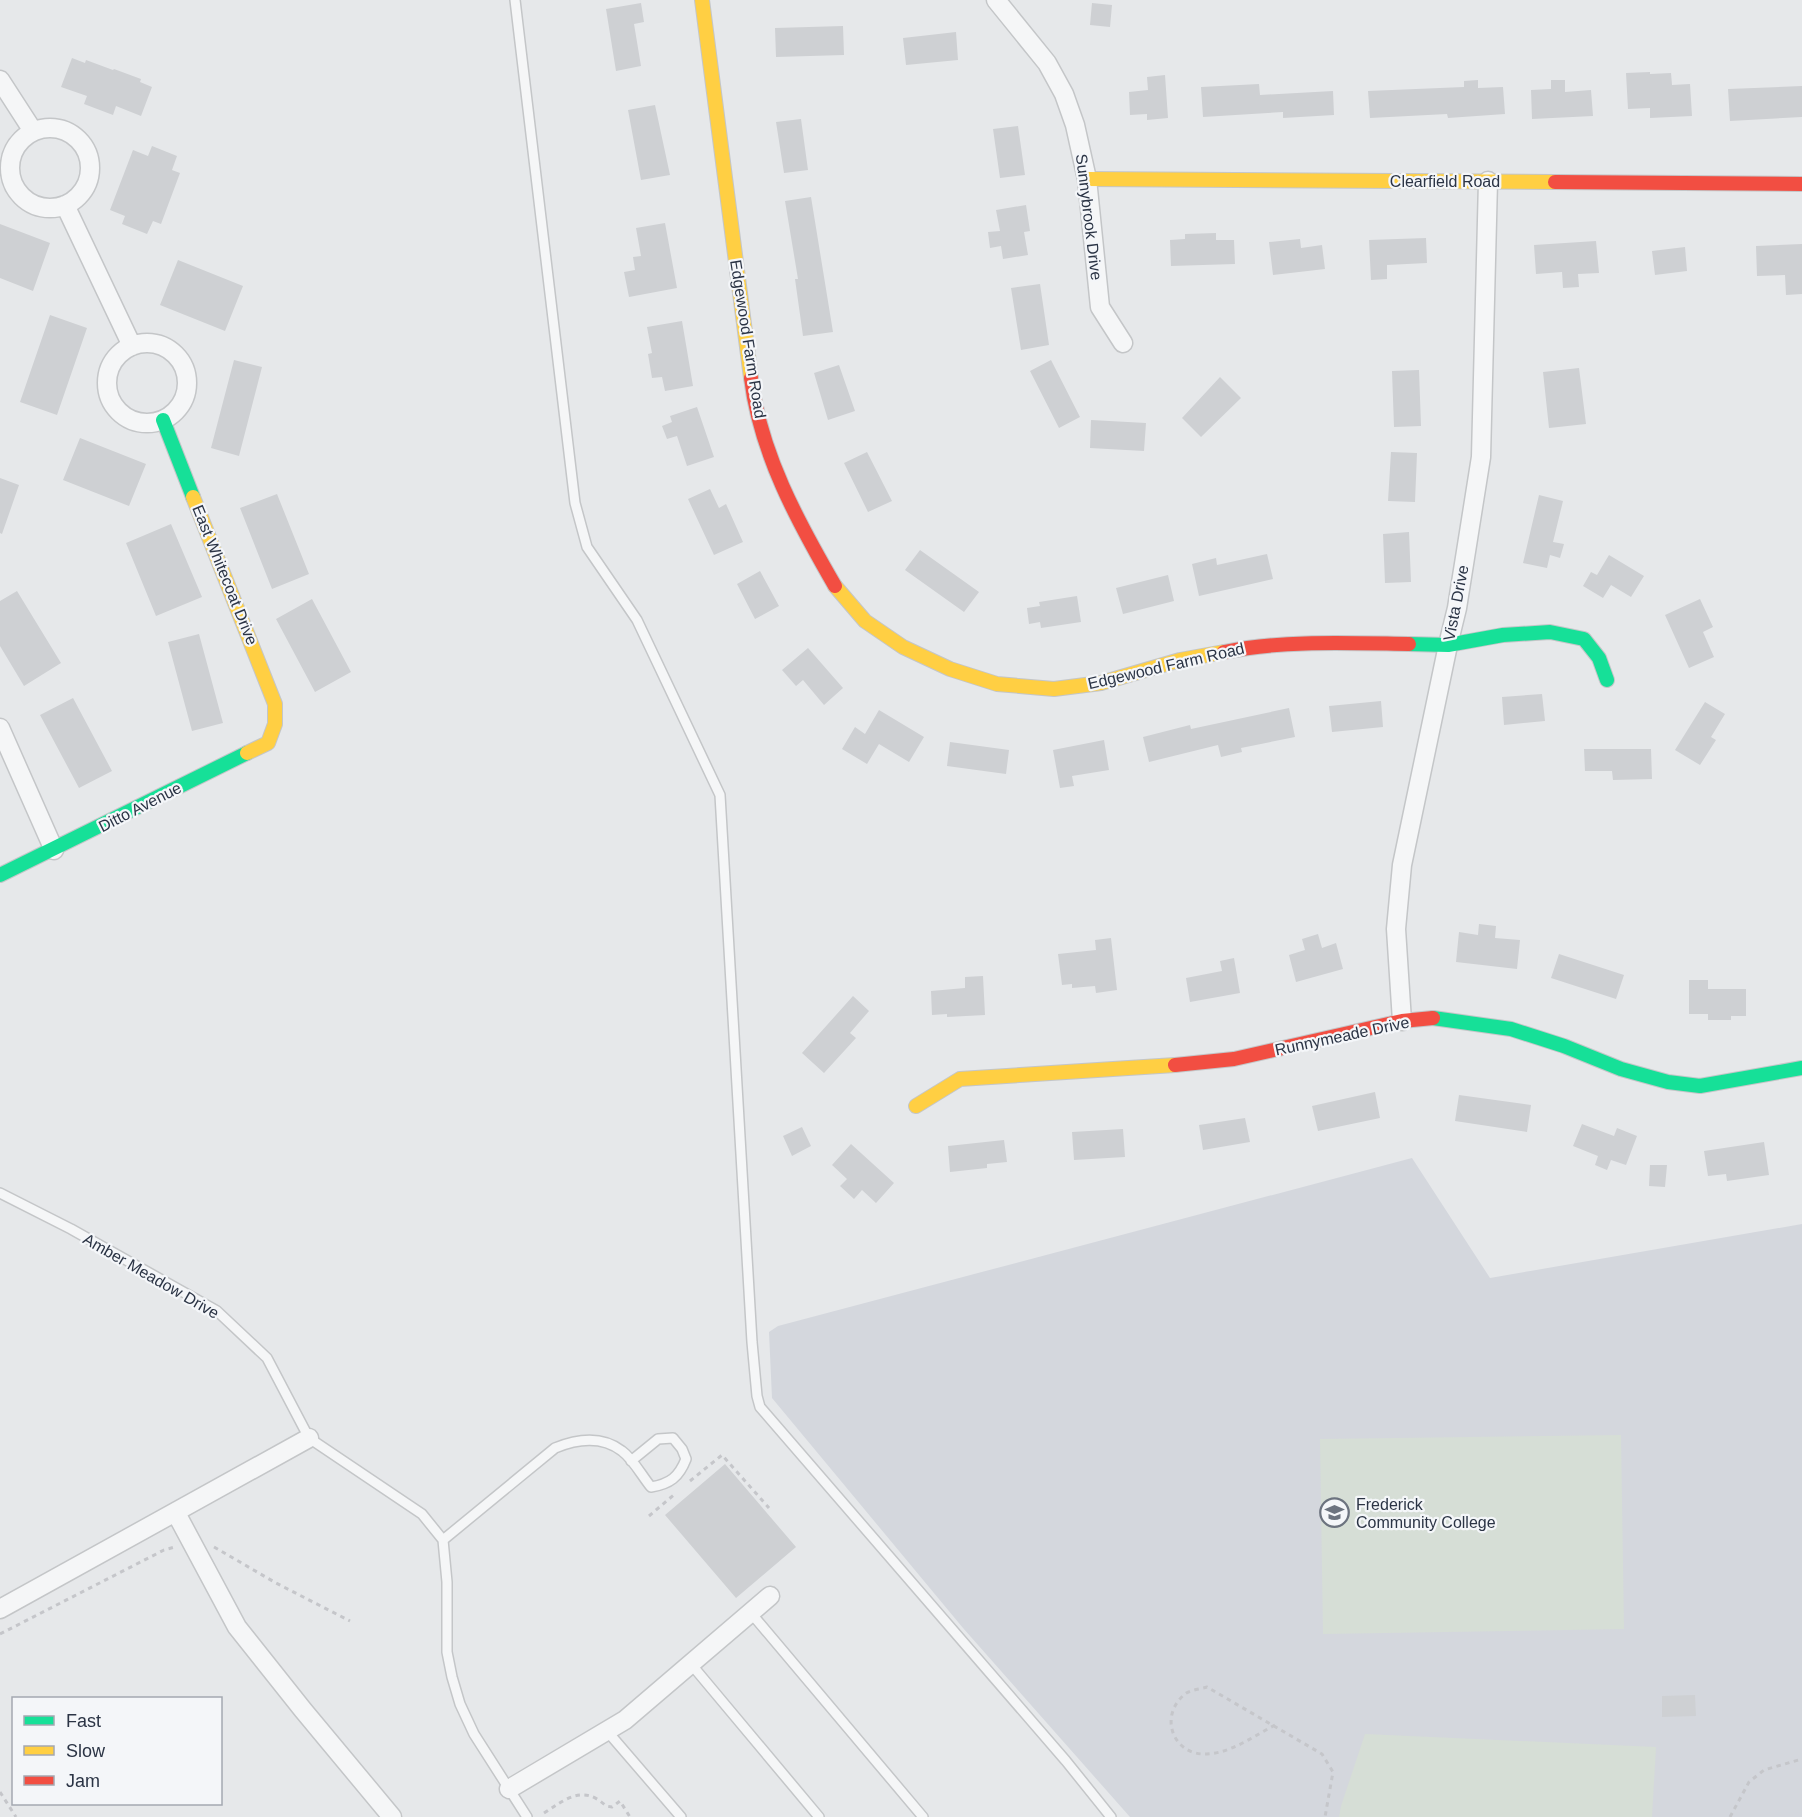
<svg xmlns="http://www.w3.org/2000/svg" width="1802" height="1817" font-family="Helvetica,sans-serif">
<rect width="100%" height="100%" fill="#e6e8ea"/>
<path fill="#d4d7dd" d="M1412 1158 1490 1278 1802 1224V1817H1130L963 1628 772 1398 769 1332 778 1326Z"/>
<path fill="#d6ded6" d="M1621 1435 1624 1629 1323 1634 1320 1439Z
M1365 1734 1656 1747 1652 1817H1339L1341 1806Z"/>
<path fill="#ced0d3" d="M641 3 644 22 634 24 641 66 616 71 606 9Z
M1092 3 1112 5 1110 27 1090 25Z
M843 26 844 55 776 57 775 28Z
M956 32 958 60 906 65 903 38Z
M72 58 85 63 86 60 113 70 114 69 141 79 140 82 152 87 141 116 116 106 113 115 84 104 87 96 61 87Z
M1650 72V74L1671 73 1672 85 1690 84 1692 116 1650 118V108L1628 109 1626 73Z
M1165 75 1168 118 1147 120V114L1130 115 1129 92 1148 90 1147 77Z
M1478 80V88L1503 87 1505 114 1448 118 1447 114 1370 118 1368 91 1464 87V81Z
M1551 80H1565V92L1591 90 1593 116 1532 119 1531 90 1551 89Z
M1259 84 1260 95 1333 91 1334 115 1283 118V112L1203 117 1201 87Z
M1802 86V117L1730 121 1728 89Z
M655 105 670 175 641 180 628 110Z
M801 119 808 170 784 173 776 122Z
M1018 126 1025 175 1000 178 993 129Z
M152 146 177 156 172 170 180 173 161 224 153 221 147 234 122 224 125 216 110 210 133 150 148 156Z
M811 197 833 332 803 336 795 279H798L785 201Z
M1026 205 1030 231 1024 232 1028 255 1003 259 1001 246 990 248 988 232 1000 231 996 210Z
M665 223 677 288 629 297 624 272 635 270 633 257 641 256 636 228Z
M0 224 50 243 33 291 0 278Z
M1216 233V240H1234L1235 264 1171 266 1170 240 1185 239V234Z
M1426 238 1427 263 1387 265V279L1371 280 1369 240Z
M1300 239 1301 248 1322 245 1325 269 1273 275 1269 242Z
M1596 241 1599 273 1578 274 1579 287 1563 288 1562 272 1536 274 1534 245Z
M1802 244V294L1786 295 1785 275 1757 276 1756 246Z
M1685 247 1687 271 1655 275 1652 251Z
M178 260 243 286 225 331 160 305Z
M1040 284 1049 345 1021 350 1011 288Z
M50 315 87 328 57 415 20 402Z
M682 321 693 386 665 391 662 377 652 378 648 354 652 353 647 327Z
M234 360 262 367 239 456 211 448Z
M1051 360 1080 417 1059 428 1030 371Z
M839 365 855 411 828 420 814 373Z
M1579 368 1586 424 1549 428 1543 372Z
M1419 370 1421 426 1394 427 1392 371Z
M1220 377 1241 398 1201 437 1182 418Z
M697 407 714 457 687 466 677 436 667 439 662 426 672 422 670 416Z
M1091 420 1146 423 1144 451 1090 448Z
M80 438 146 464 129 506 63 480Z
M867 452 892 501 868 512 844 463Z
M1391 452 1417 453 1415 502 1388 501Z
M0 478 19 485 2 534 0 533Z
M710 489 719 508 726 504 743 542 714 555 688 499Z
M277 494 309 574 272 589 240 508Z
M1539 495 1563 501 1553 542 1564 544 1560 558 1550 555 1547 568 1523 563Z
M171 524 202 597 156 616 126 543Z
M1409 532 1411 582 1385 583 1383 534Z
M920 550 979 592 964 612 905 570Z
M1267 554 1273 579 1199 596 1192 564 1216 558 1217 565Z
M1609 555 1644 576 1631 597 1611 585 1603 598 1583 586 1591 572 1597 575Z
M760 571 779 606 755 619 737 584Z
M1168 575 1174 601 1123 614 1116 588Z
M17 591 61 663 24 686 0 646V601Z
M1077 596 1081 622 1041 628 1040 622 1029 624 1027 608 1040 606 1039 602Z
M312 599 351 672 315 692 276 619Z
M1700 599 1713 627 1703 632 1714 657 1689 668 1665 615Z
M199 634 223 723 192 731 168 642Z
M808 648 843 688 824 705 803 680 796 686 782 670Z
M1542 694 1545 721 1504 725 1502 697Z
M73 698 112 771 79 788 40 715Z
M1381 701 1383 727 1332 732 1329 706Z
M1705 702 1725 714 1711 737 1716 740 1700 765 1675 750Z
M1289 708 1295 737 1241 748 1242 752 1221 757 1218 745 1149 762 1143 737 1190 725 1191 729Z
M879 710 924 737 909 762 879 744 867 764 842 749 855 727 865 734Z
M1104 740 1109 770 1072 776 1074 786 1060 788 1053 750Z
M950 742 1009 750 1006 774 947 766Z
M1584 749H1651L1652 779 1613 780 1612 771H1585Z
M1479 924 1496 926 1495 938 1520 940 1517 969 1456 962 1459 932 1478 935Z
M1318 934 1322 948 1336 943 1343 969 1296 982 1289 955 1305 950 1302 939Z
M1111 938 1117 990 1096 993 1095 986 1072 988V984L1062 985 1058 954 1096 950 1095 940Z
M1559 954 1624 975 1616 999 1551 978Z
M1234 958 1240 993 1190 1002 1186 978 1222 971 1220 961Z
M983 976 985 1015 947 1017V1014L932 1015 931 991 965 988V977Z
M1689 980H1708V989H1746V1016H1731V1020H1708V1014H1689Z
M853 996 869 1011 850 1033 856 1038 824 1073 802 1053Z
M1375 1092 1380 1118 1318 1131 1312 1106Z
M1459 1095 1531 1105 1527 1132 1455 1121Z
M1245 1118 1250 1142 1203 1150 1199 1125Z
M1582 1124 1614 1136 1617 1128 1637 1136 1626 1165 1611 1160 1607 1170 1595 1165 1598 1156 1573 1146Z
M802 1127 811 1146 792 1156 783 1136Z
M1123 1129 1125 1157 1074 1160 1072 1132Z
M1004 1140 1007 1162 987 1164V1168L950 1172 948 1146Z
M1764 1142 1769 1175 1727 1181 1726 1174 1708 1176 1704 1151Z
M851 1144 894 1183 876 1203 862 1190 854 1199 840 1186 847 1179 832 1165Z
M1650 1165H1667L1665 1187 1649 1186Z
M725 1464 796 1547 736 1598 665 1515Z
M1695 1695 1696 1716 1662 1717V1696Z"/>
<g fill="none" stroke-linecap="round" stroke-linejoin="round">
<defs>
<path id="lane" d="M515 0 575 503 587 547 637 620 720 795 752 1342 757 1396 760 1407 1066 1761 1111 1817
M0 1193 71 1229 217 1311 267 1358 309 1438 422 1514 443 1540 447 1582V1652L452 1677 460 1704 474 1734 527 1817
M443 1540 555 1448C577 1439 601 1435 622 1451 633 1459 642 1476 651 1487 670 1484 679 1477 686 1459L682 1449 673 1438 658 1439 631 1461
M751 1613 923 1817
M691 1664 819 1817
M607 1731 681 1817"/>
<path id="street" d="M996 0 1047 63 1064 94 1075 125 1087 179 1100 307 1123 343
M0 80 33 131
M10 168a40 40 0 1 1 80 0a40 40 0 1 1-80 0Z
M65 205 132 346
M107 383a40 40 0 1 1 80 0a40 40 0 1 1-80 0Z
M0 728 54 850
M1402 1021 1396 929 1402 865 1448 645 1457 608 1481 457 1488 181
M176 1513 237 1627 303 1710 392 1817
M0 1609 309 1438
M509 1789 625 1720 770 1596"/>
<path id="fast" d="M163 420 193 497
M1409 644 1448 645 1503 635 1550 632 1584 639 1599 658 1607 680
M0 875 247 753
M1433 1018 1511 1029 1564 1046 1621 1069 1668 1082 1700 1086 1802 1068"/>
<path id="slow" d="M702 0 751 378
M1087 179 1555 182
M193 497 275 704V724L268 743 247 753
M835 586 865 621 903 647 950 669 997 684 1054 689 1101 683 1180 660 1224 652
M916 1106 960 1079 1175 1065"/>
<path id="jam" d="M1555 182 1802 184
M751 378C760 453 798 522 835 586
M1224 652C1285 640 1347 643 1409 644
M1175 1065 1234 1059 1402 1021 1433 1018"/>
</defs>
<use href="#lane" stroke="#c4c6c8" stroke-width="12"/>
<use href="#street" stroke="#c4c6c8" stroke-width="21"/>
<use href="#fast" stroke="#c4c6c8" stroke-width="16"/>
<use href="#slow" stroke="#c4c6c8" stroke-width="16"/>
<use href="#jam" stroke="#c4c6c8" stroke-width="16"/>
<path stroke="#c5c6ca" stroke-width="3" stroke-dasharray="4.5 4.5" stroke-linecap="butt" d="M690 1481 722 1455 769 1508
M649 1516 676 1493
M214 1547 276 1583 350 1621
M0 1634 164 1550 175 1547
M1275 1725C1254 1736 1231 1753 1207 1754 1173 1756 1158 1716 1185 1694 1190 1690 1200 1689 1207 1687L1322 1754 1333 1772 1325 1817
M0 1792 16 1817
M544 1813C566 1799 583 1784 606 1806L612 1807 620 1801 630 1817
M1730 1817 1749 1782 1764 1770 1802 1759"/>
<use href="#lane" stroke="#f5f6f7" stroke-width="9"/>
<use href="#street" stroke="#f5f6f7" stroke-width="18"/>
<use href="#fast" stroke="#16e098" stroke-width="14"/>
<use href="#slow" stroke="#ffcf43" stroke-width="14"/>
<use href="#jam" stroke="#f24e42" stroke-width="14"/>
</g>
<defs>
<symbol id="university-ring" viewBox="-11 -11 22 22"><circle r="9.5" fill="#f4f6f9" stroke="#6c737f" stroke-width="1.5"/><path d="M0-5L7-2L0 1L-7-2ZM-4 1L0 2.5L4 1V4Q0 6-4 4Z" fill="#6c737f"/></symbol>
</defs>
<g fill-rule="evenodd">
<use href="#university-ring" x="1318" y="1496" width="33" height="33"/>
</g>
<g text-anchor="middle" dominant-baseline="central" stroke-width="4.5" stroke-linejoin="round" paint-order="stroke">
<g font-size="16" fill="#2b3445" stroke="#f4f6f9">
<text x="1445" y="181">Clearfield Road</text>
<text transform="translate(1089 217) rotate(83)">Sunnybrook Drive</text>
<text transform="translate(748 339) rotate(81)">Edgewood Farm Road</text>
<text transform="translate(225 575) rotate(68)">East Whitecoat Drive</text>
<text transform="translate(1456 603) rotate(-79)">Vista Drive</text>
<text transform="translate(1166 666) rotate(-13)">Edgewood Farm Road</text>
<text transform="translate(140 807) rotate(-27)">Ditto Avenue</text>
<text transform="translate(1342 1036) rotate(-12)">Runnymeade Drive</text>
<text transform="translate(151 1276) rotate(30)">Amber Meadow Drive</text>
</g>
<g font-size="16" fill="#2b3445" stroke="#f4f6f9" text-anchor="start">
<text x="1356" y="1504">Frederick<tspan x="1356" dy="18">Community College</tspan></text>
</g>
</g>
<rect x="12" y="1697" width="210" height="108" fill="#f4f6f9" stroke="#a4a8b1" stroke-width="1.5"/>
<rect x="24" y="1716" width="30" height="9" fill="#16e098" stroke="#a4a8b1" stroke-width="1.5"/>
<text x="66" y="1727" font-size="18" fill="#2b3445">Fast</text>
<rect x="24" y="1746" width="30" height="9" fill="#ffcf43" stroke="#a4a8b1" stroke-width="1.5"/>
<text x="66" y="1757" font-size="18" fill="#2b3445">Slow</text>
<rect x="24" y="1776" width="30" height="9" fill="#f24e42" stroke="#a4a8b1" stroke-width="1.5"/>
<text x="66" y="1787" font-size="18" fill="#2b3445">Jam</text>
</svg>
